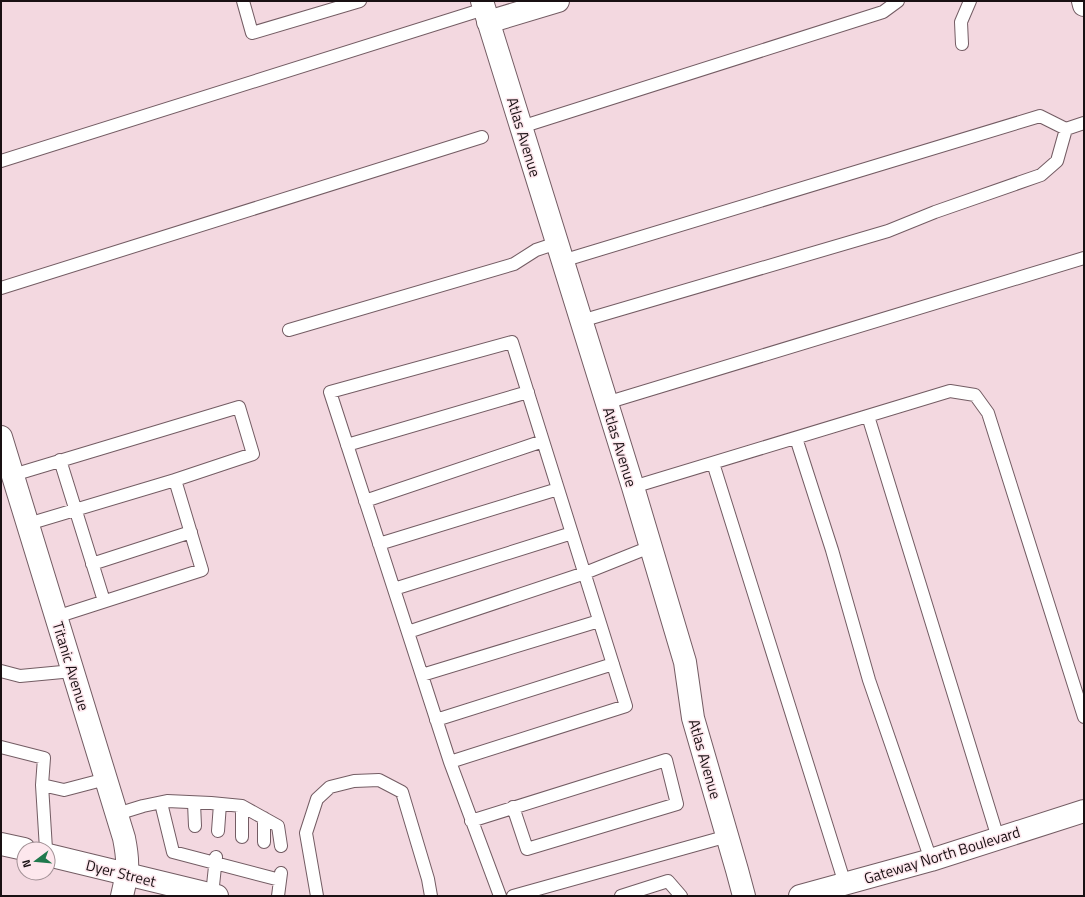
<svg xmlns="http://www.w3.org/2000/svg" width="1085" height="897" font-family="'Titillium Web',sans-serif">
<rect width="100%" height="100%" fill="#f3d8e0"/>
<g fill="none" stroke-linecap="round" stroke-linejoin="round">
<defs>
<path id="service" d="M243 1 252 33 360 1
M962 44 961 22 970 1
M521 127 883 12 898 1
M1 161 484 9
M562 261 1040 116 1066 129
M1 288 482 137
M581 321 888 231 935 212 1041 175 1057 161 1066 129 1084 123
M289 330 514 264 536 250 557 243
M606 403 1084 258
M868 416 998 838
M796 438 832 550 869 680 931 860
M347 445 528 392
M60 460 104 601
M713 463 845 884
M13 475 239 407 253 454 175 480 202 570 56 617
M633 487 950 391 975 395 988 413 1084 717
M365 501 543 441
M28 524 175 480
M379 544 558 489
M92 564 191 532
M394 589 572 533
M408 632 585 573 650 547
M1 671 20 676 73 671
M422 675 599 621
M436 720 613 664
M1 747 44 758 42 785 64 790 106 779
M450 762 626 706 512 342 330 392 450 762 500 896
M42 785 46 849
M161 803 173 852 280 880
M194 803 195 826
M242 806V837
M117 814 143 806 167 801 211 803 242 806 278 826 281 846
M264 818V842
M471 821 666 760 677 804 527 849 513 807
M218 831 220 804
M212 895 216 857
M278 896 281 873
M317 896 306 833 317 799 330 787 354 781 379 780 402 792 428 879 431 896
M513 896 728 836
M621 896 668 881 681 896"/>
<path id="minor" d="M482 1 633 487 685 662 693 718 737 870 744 896
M1083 1 1084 5
M488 22 558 1
M1 437 124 838C129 863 128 871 122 896"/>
<path id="secondary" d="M1 844 24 849
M48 855 217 896
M800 896 931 860 1084 811"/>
</defs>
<use href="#service" stroke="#735c63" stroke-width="14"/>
<use href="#minor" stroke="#735c63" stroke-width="24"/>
<use href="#secondary" stroke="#735c63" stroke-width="24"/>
<use href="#service" stroke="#fff" stroke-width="12"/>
<use href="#minor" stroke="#fff" stroke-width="22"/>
<use href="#secondary" stroke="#fff" stroke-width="22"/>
</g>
<g text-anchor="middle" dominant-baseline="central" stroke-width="3" stroke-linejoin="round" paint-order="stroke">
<g font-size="15" fill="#191013" stroke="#fde7ed">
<text transform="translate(524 137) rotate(73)">Atlas Avenue</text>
<text transform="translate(620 447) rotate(73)">Atlas Avenue</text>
<text transform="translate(71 666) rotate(73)">Titanic Avenue</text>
<text transform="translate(705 759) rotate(74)">Atlas Avenue</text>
<text transform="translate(942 855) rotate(-17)">Gateway North Boulevard</text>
<text transform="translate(121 873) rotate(14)">Dyer Street</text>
</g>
</g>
<rect width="1085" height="897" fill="none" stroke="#191013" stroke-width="4"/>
<g transform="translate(36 861) rotate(254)"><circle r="19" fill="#fde7ed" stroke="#a29196"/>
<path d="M0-3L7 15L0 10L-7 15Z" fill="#20794d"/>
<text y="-6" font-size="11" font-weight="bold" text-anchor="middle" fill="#191013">N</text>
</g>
</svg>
